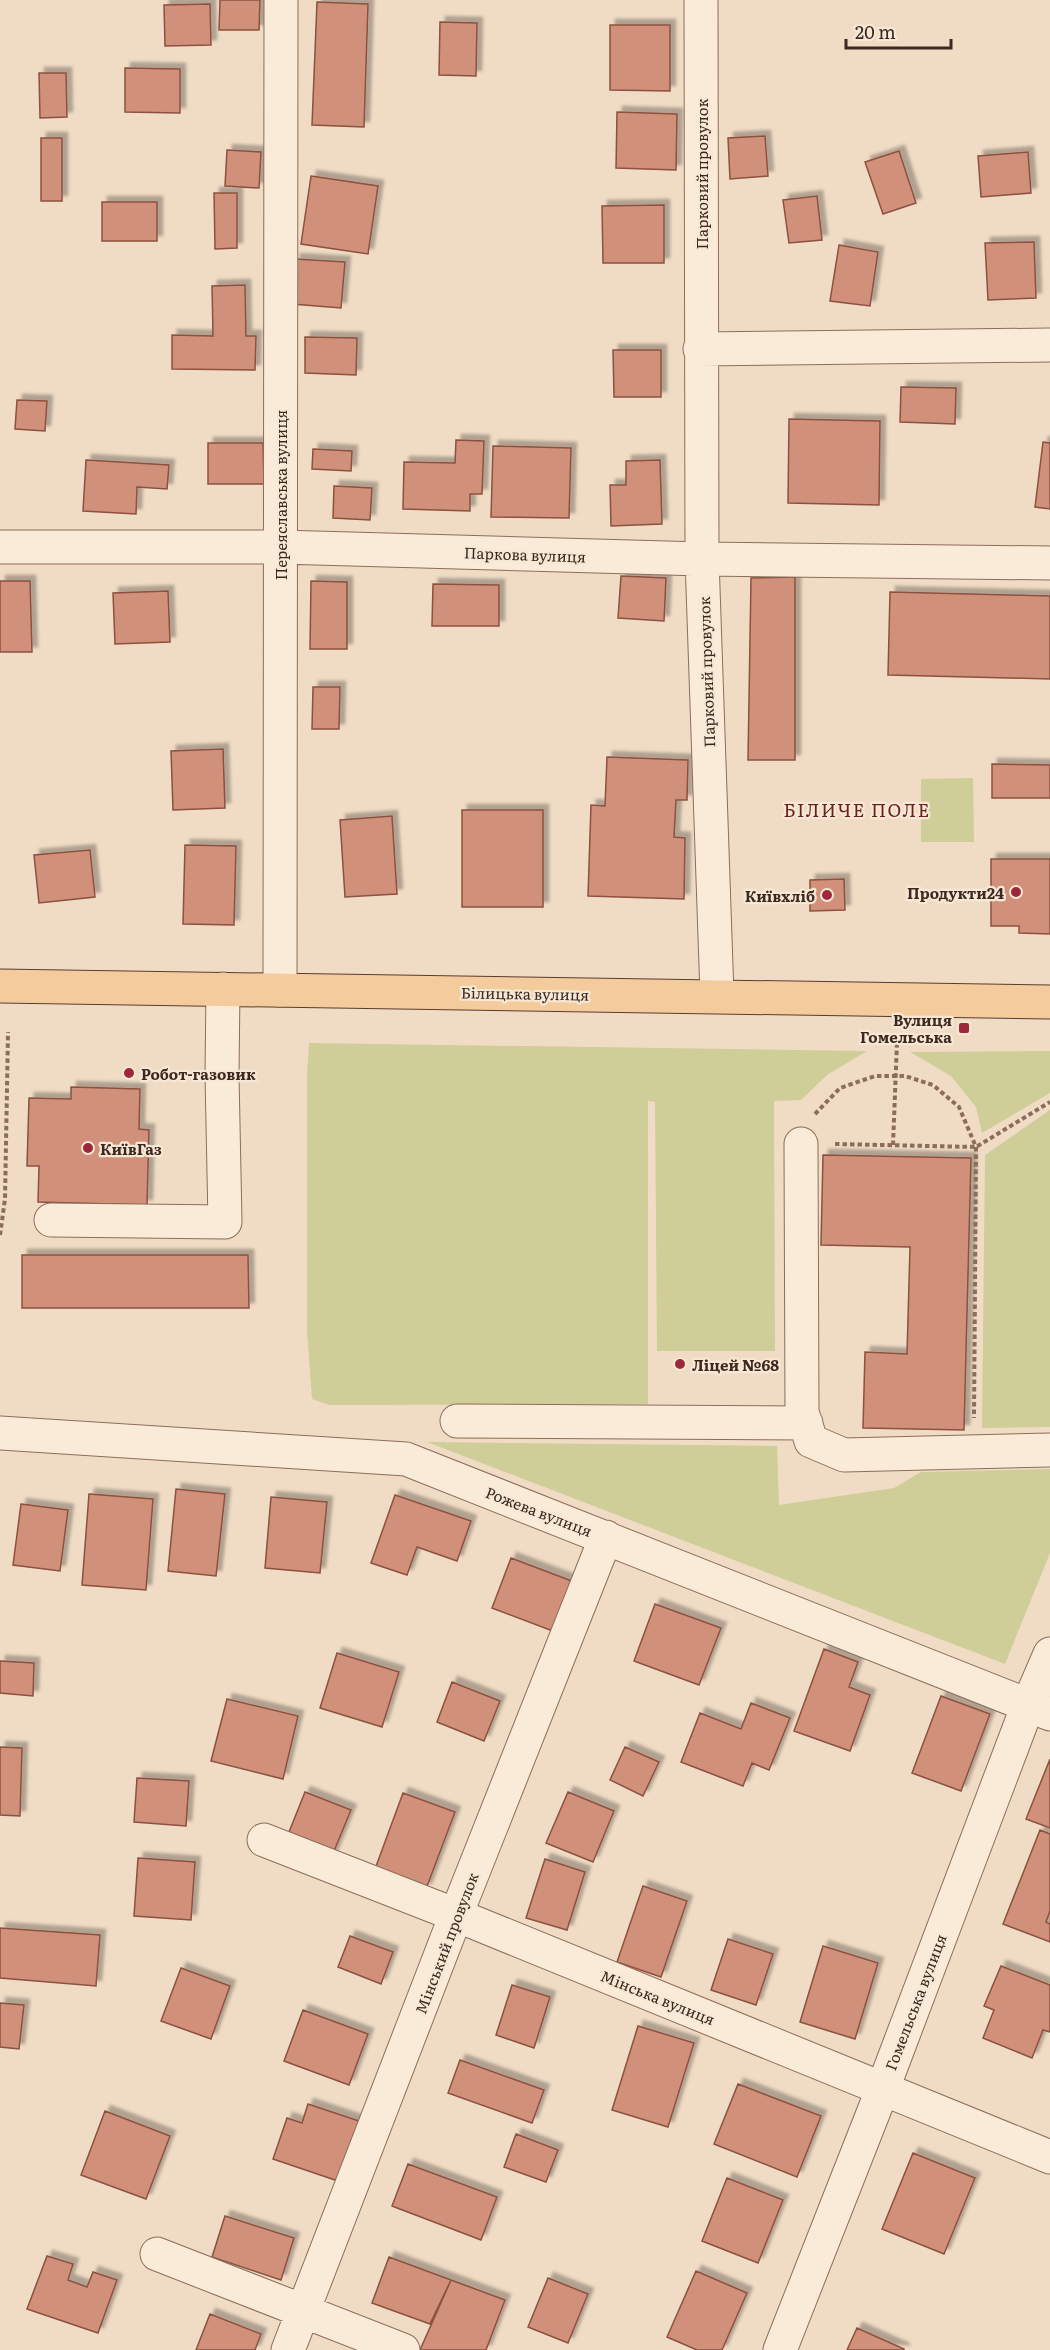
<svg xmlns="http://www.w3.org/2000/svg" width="1050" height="2350" font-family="Literata,serif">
<defs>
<filter id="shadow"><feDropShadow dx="5.5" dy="-5.5" stdDeviation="1.5" flood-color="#0004"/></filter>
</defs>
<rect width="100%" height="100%" fill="#f0dcc5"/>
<path fill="#cfcd98" d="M973 778 974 842H921V779Z
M309 1043 867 1051 827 1075 801 1100 774 1101 775 1351H657L655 1102 648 1101V1404L329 1405 312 1399 307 1330V1075Z
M1050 1051V1093L982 1133 976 1107 951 1076 910 1052Z
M1050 1110V1427L982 1428 985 1155Z
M427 1442 777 1446 779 1505 894 1488 921 1472 1050 1469V1553L1005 1664Z"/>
<path fill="#d0907a" stroke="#8c513f" stroke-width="1.5" filter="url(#shadow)" d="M220 0H260L259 30H219Z
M317 2 368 4 364 127 312 125Z
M210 4 211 45 165 46 164 5Z
M440 22 477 23 476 76 439 75Z
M610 25H670V91L610 90Z
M125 68 180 69V113L125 112Z
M39 73H66L67 117 40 118Z
M617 112 677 114 676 170 616 168Z
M765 136 768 176 730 179 728 138Z
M41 138H62V201H41Z
M227 150 261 152 259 188 225 186Z
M899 151 916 203 883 214 865 162Z
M1028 152 1031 193 981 197 978 156Z
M311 176 378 186 368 254 301 244Z
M214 193H237V248L215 249Z
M817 196 822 240 789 243 783 200Z
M102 202H157V241H102Z
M664 205V263H603L602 206Z
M1034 242 1036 298 988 300 985 243Z
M839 245 878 252 870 306 830 301Z
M295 259 345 262 341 308 292 304Z
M245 285 246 336H256L255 370 172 369V335L213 336 212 286Z
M305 337 357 338 356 375 305 373Z
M613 350H661V397H614Z
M901 387 956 388 955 424 900 422Z
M17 400 47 401 45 431 15 429Z
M789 419 880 421 879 505 788 503Z
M456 440 484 441 482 494H470V511L403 509 404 462 455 463Z
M1043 442 1050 443V509L1035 507Z
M208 443H263L264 484H208Z
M493 446 571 448 569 518 491 517Z
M313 449 352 451 351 471 312 469Z
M86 460 169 465 167 489 137 487 136 514 83 511Z
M660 460 662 524 611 526 610 485H626V461Z
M334 486 372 488 370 520 333 518Z
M621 576 666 578 664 621 618 618Z
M795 577V760H748L751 578Z
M0 581H30L32 652H0Z
M311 581 347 582V649H310Z
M433 584 499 585V626H432Z
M168 591 170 642 115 644 113 593Z
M890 592 1050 596V679L888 675Z
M313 687H340L339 729H312Z
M223 749 225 808 173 810 171 751Z
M607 757 688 760 687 800H676L674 837 685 838 684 899 588 896 591 805 605 806Z
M992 764 1050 765V798H992Z
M462 810H543V907H462Z
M392 816 397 894 345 897 340 820Z
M185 845 236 846 234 925 183 924Z
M90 850 95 897 39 903 34 855Z
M991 859H1050V934L1019 933V926H991Z
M844 879 845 910 810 911V880Z
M71 1087 140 1089 139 1129 149 1130 147 1205 38 1202 39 1166H27L29 1098 71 1099Z
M823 1155 971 1158 964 1430 863 1428 865 1352 907 1354 910 1247 821 1245Z
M22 1255H248L249 1308H22Z
M176 1489 225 1494 216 1576 168 1571Z
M89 1494 153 1499 146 1590 82 1585Z
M395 1495 471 1521 457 1561 417 1547 407 1575 371 1563Z
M271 1497 327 1502 320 1573 265 1568Z
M21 1504 68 1510 60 1571 13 1565Z
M511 1558 577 1583 558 1633 492 1608Z
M655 1604 721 1628 699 1685 634 1661Z
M824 1649 858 1662 849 1687 870 1695 850 1751 794 1731Z
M337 1653 399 1672 382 1727 320 1708Z
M0 1661 34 1663 33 1696 0 1693Z
M452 1682 500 1701 484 1741 437 1722Z
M941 1696 990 1714 961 1791 912 1773Z
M227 1699 298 1716 283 1779 211 1761Z
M751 1703 790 1718 769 1770 752 1763 743 1786 681 1762 700 1713 741 1729Z
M0 1747 22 1748 20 1816 0 1815Z
M625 1747 659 1762 643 1796 610 1780Z
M1050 1759V1828L1026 1819Z
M137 1778 189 1781 186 1826 134 1822Z
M305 1792 351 1810 332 1856 287 1837Z
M568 1792 614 1811 593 1862 546 1843Z
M403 1793 455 1812 426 1889 375 1869Z
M1040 1830 1050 1834V1911L1046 1922 1050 1924V1942L1003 1924Z
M138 1858 195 1862 191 1920 134 1916Z
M545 1859 585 1872 567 1930 526 1918Z
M643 1886 687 1901 661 1977 617 1962Z
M0 1928 100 1935 96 1986 0 1978Z
M350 1936 393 1952 381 1984 338 1967Z
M728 1939 773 1954 756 2005 711 1990Z
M823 1946 878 1963 855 2039 800 2022Z
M1001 1966 1050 1985V2032L1043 2030 1032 2058 983 2038 994 2010 984 2006Z
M181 1968 230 1986 211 2039 161 2021Z
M512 1985 550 1997 534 2048 496 2035Z
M0 2003 24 2005 19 2049 0 2047Z
M303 2010 368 2034 349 2085 284 2061Z
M638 2026 694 2043 668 2127 612 2110Z
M460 2060 544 2090 532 2123 448 2093Z
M738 2084 821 2116 797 2177 714 2144Z
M308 2104 359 2121 338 2181 273 2159 287 2118 302 2123Z
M105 2111 170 2136 146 2199 81 2175Z
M516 2134 558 2150 546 2182 504 2167Z
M913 2153 975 2178 944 2254 882 2229Z
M408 2164 497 2197 481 2240 392 2206Z
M727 2178 783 2200 758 2263 702 2241Z
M225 2216 294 2238 281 2280 212 2257Z
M47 2256 73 2264 68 2280 87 2287 93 2272 117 2280 98 2333 27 2309Z
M389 2257 451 2280 430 2324 372 2303Z
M696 2271 747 2293 722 2350H697L667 2337Z
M548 2278 588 2294 568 2343 528 2327Z
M451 2280 505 2300 486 2350H420Z
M210 2314 261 2334 255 2350H196Z
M857 2328 904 2349V2350H847Z"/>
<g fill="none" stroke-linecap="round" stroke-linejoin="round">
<defs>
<path id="minor" d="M701 0 702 559 717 995
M700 349 1050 345
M0 547H280L702 559 1050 563
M280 990 281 0
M801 1144 802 1412 811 1441 844 1455 1050 1450
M51 1220 225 1222 222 1075 223 989
M457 1421 806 1423
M0 1433 406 1459 1050 1714
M264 1840 456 1915 1050 2157
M157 2254 403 2350
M288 2350 456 1915 606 1537
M780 2350 883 2088 1028 1705 1050 1654"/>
<path id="major" d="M0 986 1050 1002"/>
</defs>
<use href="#minor" stroke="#8c6d5a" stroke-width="35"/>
<use href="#major" stroke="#5a3c2e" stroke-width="35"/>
<path stroke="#8c6d5a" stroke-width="4" stroke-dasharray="4.5 3" stroke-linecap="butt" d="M815 1114 840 1088 875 1076H905L933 1085 959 1107 976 1147 974 1418
M835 1144 976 1147 1050 1102
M893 1145 897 1042
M0 1235 5 1199 8 1032"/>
<use href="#minor" stroke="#faebd9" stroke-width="33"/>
<use href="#major" stroke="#f4cb9c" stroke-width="33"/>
</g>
<g fill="#9e283b" stroke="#f7e8d5" stroke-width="2">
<circle cx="1016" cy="892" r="6"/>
<circle cx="827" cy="895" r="6"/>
<rect x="958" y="1022" width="12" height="12" rx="3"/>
<circle cx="129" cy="1073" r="6"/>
<circle cx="88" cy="1148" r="6"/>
<circle cx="680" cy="1364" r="6"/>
</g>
<g text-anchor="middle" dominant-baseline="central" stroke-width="4.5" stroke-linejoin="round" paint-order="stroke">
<g font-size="15" fill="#3c281f" stroke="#f7e8d5">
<text transform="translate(701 174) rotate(-90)">Парковий провулок</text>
<text transform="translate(280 495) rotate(-90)">Переяславська вулиця</text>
<text transform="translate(525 554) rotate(2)">Паркова вулиця</text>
<text transform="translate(706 672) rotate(-92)">Парковий провулок</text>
<text transform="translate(525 993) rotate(1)">Білицька вулиця</text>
<text transform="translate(539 1511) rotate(21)">Рожева вулиця</text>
<text transform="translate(446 1943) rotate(-69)">Мінський провулок</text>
<text transform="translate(658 1997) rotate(22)">Мінська вулиця</text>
<text transform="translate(915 2002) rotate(-69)">Гомельська вулиця</text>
</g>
<g font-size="15" font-weight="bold" fill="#3c281f" stroke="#f7e8d5" text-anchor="end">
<text x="1004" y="892">Продукти24</text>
<text x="815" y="895">Київхліб</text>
<text x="952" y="1019">Вулиця<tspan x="952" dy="17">Гомельська</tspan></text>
<text x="141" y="1073" text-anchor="start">Робот-газовик</text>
<text x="100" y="1148" text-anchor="start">КиївГаз</text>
<text x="692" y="1364" text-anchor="start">Ліцей №68</text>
</g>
<g font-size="18" letter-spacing="1.5" fill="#6a201c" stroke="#f7e8d5">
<text x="857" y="809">БІЛИЧЕ ПОЛЕ</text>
</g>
</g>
<path d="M846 39v9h105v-9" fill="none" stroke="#3c281f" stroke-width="3"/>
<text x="855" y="39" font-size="18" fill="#3c281f" stroke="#f7e8d5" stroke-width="4.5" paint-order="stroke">20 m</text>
</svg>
